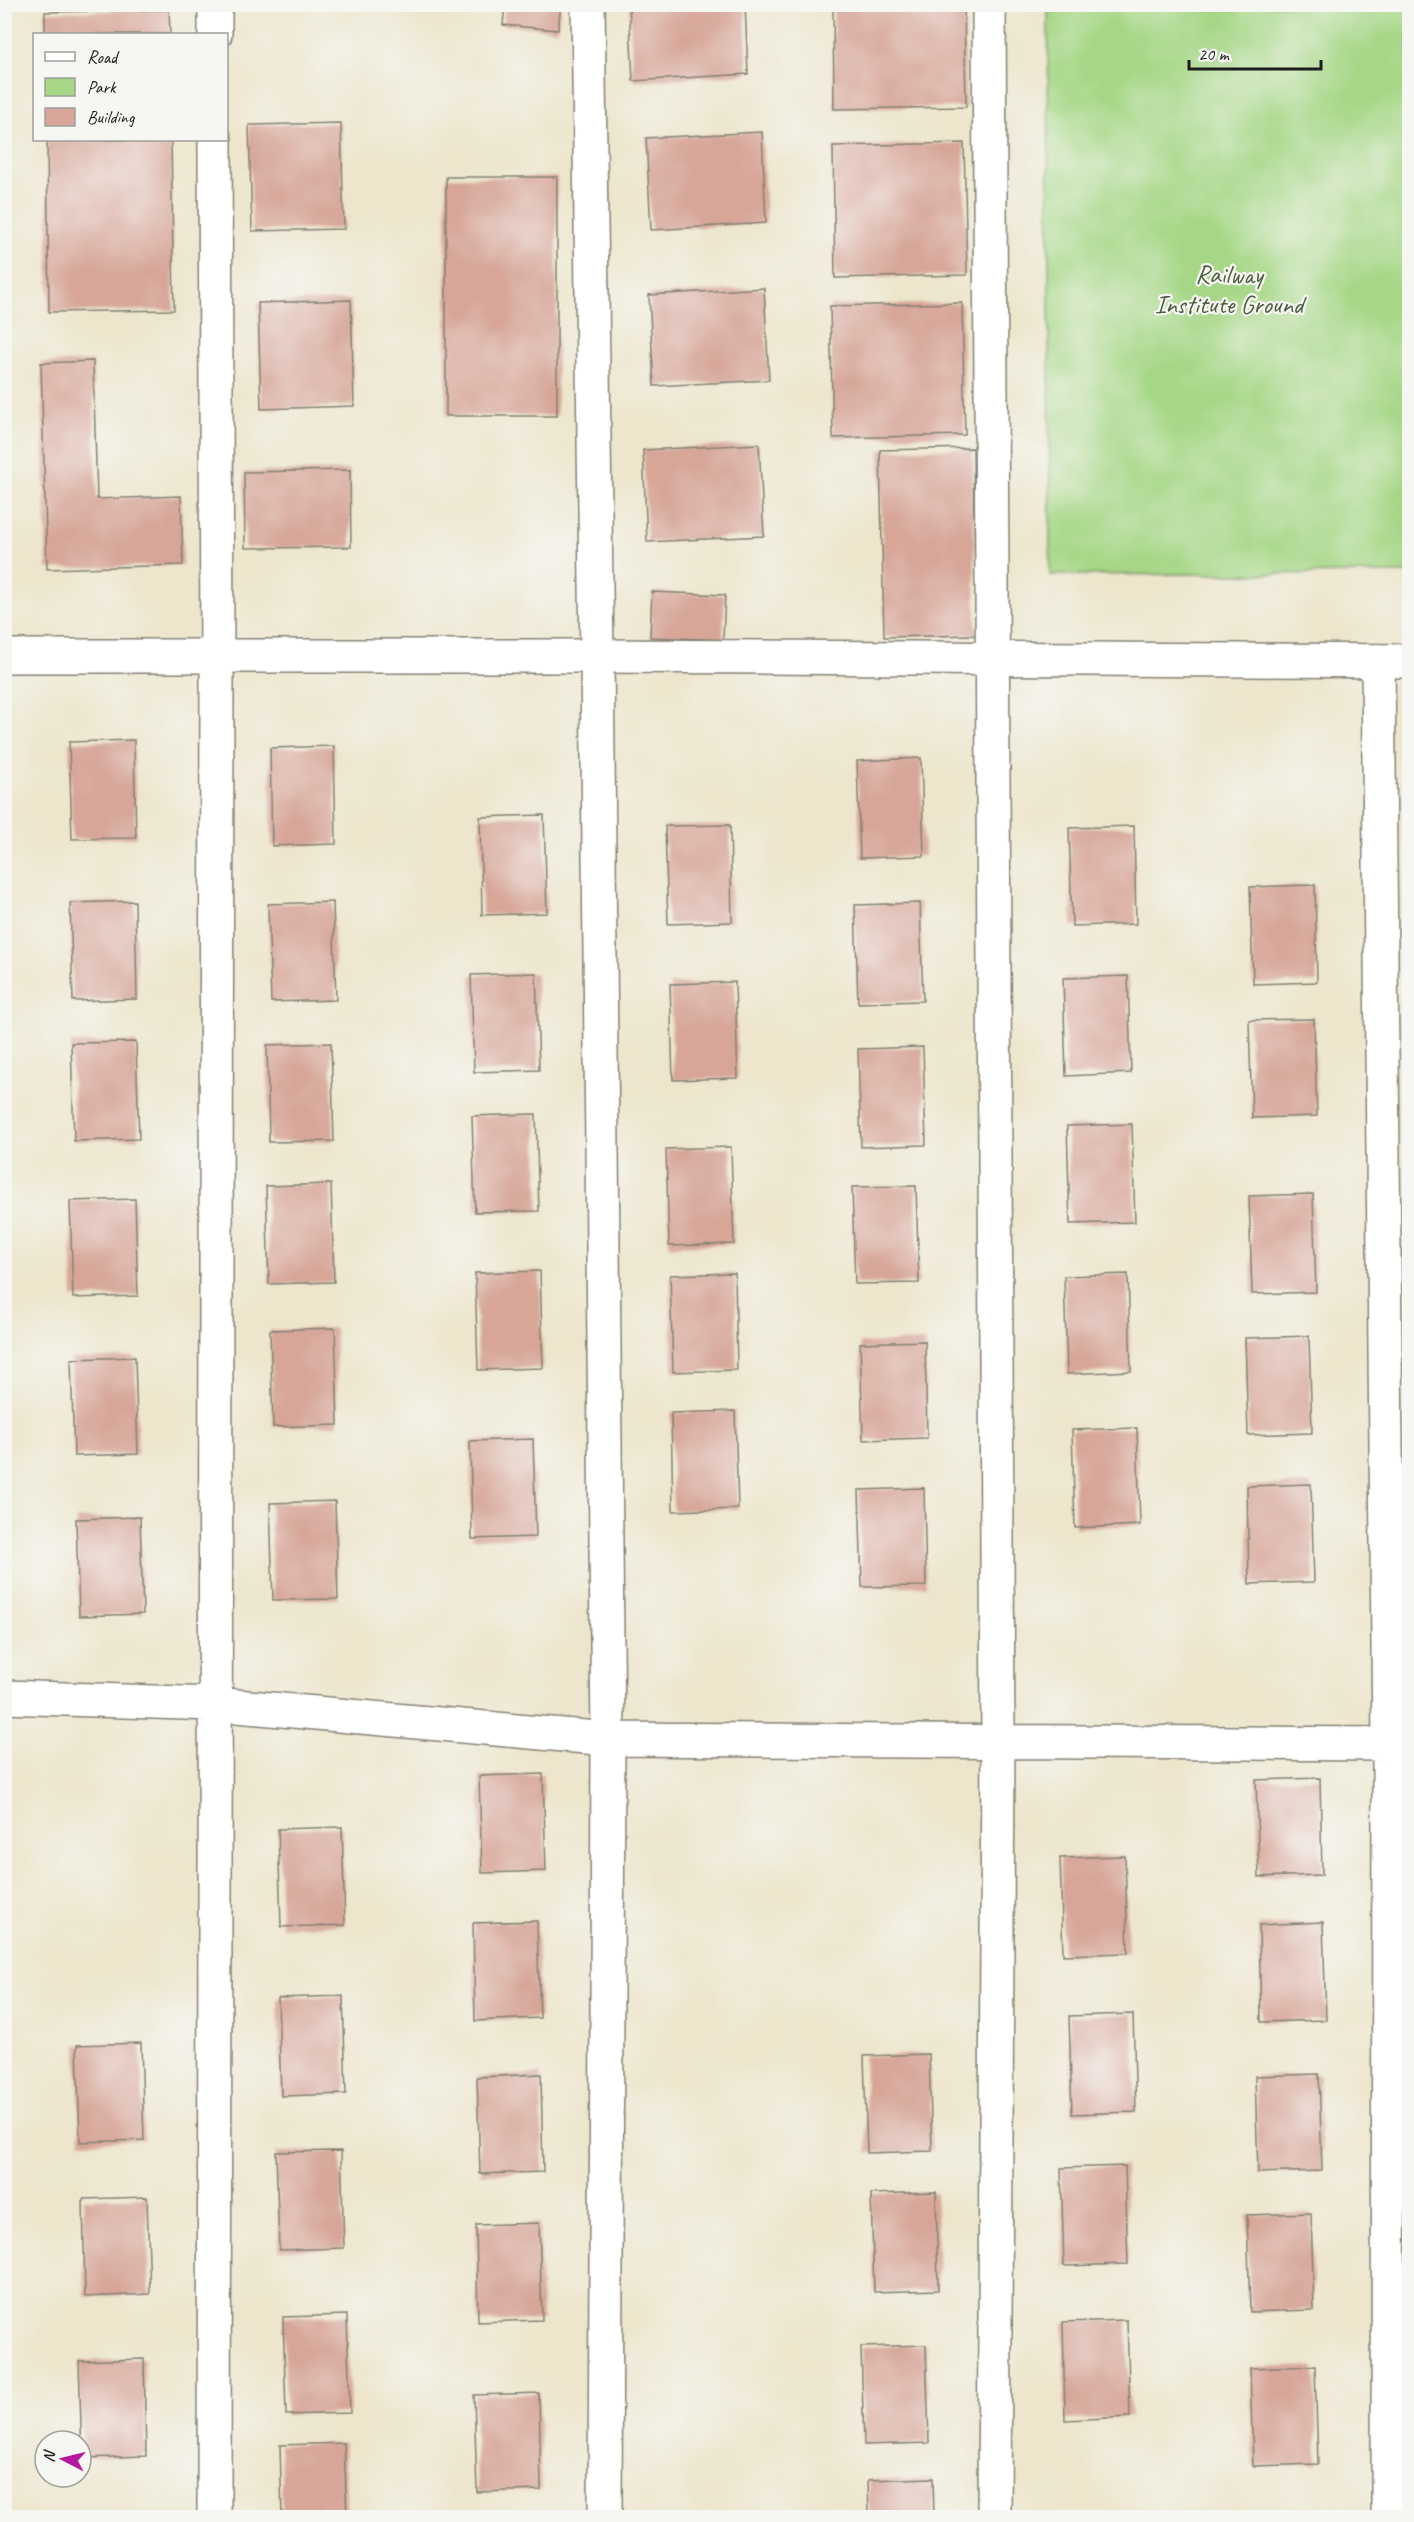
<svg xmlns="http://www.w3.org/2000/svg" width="1414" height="2522" font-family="Caveat,sans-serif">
<rect width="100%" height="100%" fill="#f6f6f2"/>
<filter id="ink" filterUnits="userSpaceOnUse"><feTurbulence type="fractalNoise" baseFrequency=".0167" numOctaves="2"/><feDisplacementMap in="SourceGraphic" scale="12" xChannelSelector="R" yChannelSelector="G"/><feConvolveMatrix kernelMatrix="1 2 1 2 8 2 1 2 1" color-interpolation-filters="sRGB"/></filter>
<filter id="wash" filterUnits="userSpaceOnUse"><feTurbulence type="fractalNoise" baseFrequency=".008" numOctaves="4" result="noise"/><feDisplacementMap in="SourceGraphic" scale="24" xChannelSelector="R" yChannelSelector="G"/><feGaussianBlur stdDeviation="1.35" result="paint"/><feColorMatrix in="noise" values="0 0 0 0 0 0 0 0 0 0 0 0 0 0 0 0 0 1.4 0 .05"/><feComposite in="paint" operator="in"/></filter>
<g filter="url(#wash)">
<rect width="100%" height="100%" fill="#ede6cd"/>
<path fill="#a6d786" stroke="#617a51" stroke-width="1.5" d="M1048 5H1409V573L1050 575Z"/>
<g id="blocks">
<path fill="#d7a699" d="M505 4H561L558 30 503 25Z
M629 4H745L748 74 633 81Z
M833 4H964L966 107 834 109Z
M169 10 170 34H45V12Z
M341 123 344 229 252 231 249 125Z
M762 132 766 223 651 230 646 138Z
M47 140H171L174 310 49 312Z
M964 143 967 275 835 278 833 146Z
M446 177H557V416H446Z
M764 288 769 380 654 386 649 295Z
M351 300 354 406 261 409 258 303Z
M962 303 965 435 833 438 830 306Z
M93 361 97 499 181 496 183 565 47 569 41 363Z
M759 444 764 536 647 542 643 450Z
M973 448 976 635 884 637 880 450Z
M350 470 351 547 245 548 244 472Z
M652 592 725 595 723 640 650 637Z
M134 740 136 838 72 839 69 742Z
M334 746 336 844 272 846 270 748Z
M921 758 924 856 860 858 857 761Z
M544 815 547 913 482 915 480 817Z
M730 825 732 922 668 924 665 826Z
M1134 826 1136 924 1072 926 1069 828Z
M1315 885 1317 982 1253 984 1250 887Z
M135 901 137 999 73 1001 70 903Z
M333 902 336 1000 271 1002 268 904Z
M920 903 923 1001 858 1003 855 905Z
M536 973 539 1070 474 1072 471 975Z
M1128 976 1131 1073 1066 1076 1063 978Z
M735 982 738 1078 673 1080 670 984Z
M1314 1019 1317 1116 1252 1118 1249 1020Z
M136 1042 139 1139 74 1141 71 1043Z
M331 1043 334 1141 269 1142 267 1045Z
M923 1047 926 1145 861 1147 858 1049Z
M536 1114 539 1211 475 1212 472 1116Z
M1132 1124 1135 1222 1070 1224 1067 1126Z
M731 1147 734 1244 669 1246 666 1149Z
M331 1184 334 1282 269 1284 266 1186Z
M916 1186 919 1283 855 1284 852 1187Z
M1313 1194 1316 1292 1252 1294 1249 1196Z
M135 1199 138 1296 73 1298 70 1201Z
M540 1271 543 1368 478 1370 475 1273Z
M735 1273 737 1370 673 1372 670 1275Z
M1128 1274 1131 1371 1067 1374 1064 1276Z
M335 1328 338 1425 273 1427 270 1330Z
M1309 1336 1312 1433 1248 1435 1245 1338Z
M925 1341 927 1438 863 1440 860 1343Z
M135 1357 138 1454 74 1456 71 1359Z
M735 1411 738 1509 673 1511 671 1413Z
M1137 1428 1140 1525 1075 1528 1072 1430Z
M533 1439 536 1537 472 1539 470 1441Z
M1311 1484 1314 1582 1249 1584 1247 1486Z
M924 1488 926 1586 862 1587 859 1490Z
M335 1501 338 1599 273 1600 270 1503Z
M140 1517 143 1614 79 1616 76 1519Z
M543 1774 546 1871 482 1873 479 1776Z
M1320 1778 1322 1875 1259 1877 1256 1780Z
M342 1827 345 1925 281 1927 278 1829Z
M1125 1856 1128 1953 1063 1955 1060 1858Z
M537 1921 540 2018 475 2021 473 1923Z
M1323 1922 1326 2020 1261 2022 1259 1925Z
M343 1996 346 2094 281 2096 278 1998Z
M1133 2014 1136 2112 1072 2114 1069 2016Z
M141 2043 144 2140 80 2142 77 2045Z
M929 2054 932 2151 867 2153 864 2056Z
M541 2074 543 2172 480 2174 477 2077Z
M1319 2074 1322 2171 1258 2173 1255 2076Z
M341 2151 344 2248 279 2250 276 2152Z
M1125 2166 1128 2264 1064 2266 1061 2168Z
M936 2192 938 2290 874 2292 871 2194Z
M147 2197 150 2294 85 2297 83 2199Z
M1311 2213 1314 2310 1250 2312 1247 2215Z
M539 2223 542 2320 478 2322 476 2225Z
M347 2315 350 2413 286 2415 283 2317Z
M1127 2320 1130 2417 1065 2420 1063 2322Z
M926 2345 929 2443 864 2445 861 2347Z
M144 2359 146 2456 82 2458 79 2361Z
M1315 2366 1318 2464 1253 2466 1250 2368Z
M539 2393 541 2490 477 2492 474 2395Z
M344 2443 347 2518H282L280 2445Z
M933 2478 934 2518H869L868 2480Z"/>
</g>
</g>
<g filter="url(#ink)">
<use href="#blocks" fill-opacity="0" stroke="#848174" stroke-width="1.5"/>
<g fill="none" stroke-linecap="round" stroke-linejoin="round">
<defs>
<path id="minor" d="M215 4V34
M588 4 597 656 608 1739 605 2518
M989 4 998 1741 994 2518
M1378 661 1389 1744 1388 2518
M4 1697 214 1704 608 1739 1389 1744
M214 2518 217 655 215 140"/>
<path id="tertiary" d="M4 656H597L1410 661"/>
</defs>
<use href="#minor" stroke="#848174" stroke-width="36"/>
<use href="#tertiary" stroke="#848174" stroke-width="36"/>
<use href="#minor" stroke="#fff" stroke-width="33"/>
<use href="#tertiary" stroke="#fff" stroke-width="33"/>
</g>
</g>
<g text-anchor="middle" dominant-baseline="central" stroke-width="4.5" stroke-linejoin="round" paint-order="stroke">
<g font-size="26" fill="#4c5d41" stroke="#f6f6f2">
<text x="1229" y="274">Railway<tspan x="1229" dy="30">Institute Ground</tspan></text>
</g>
</g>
<rect width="1414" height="2522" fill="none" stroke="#f6f6f2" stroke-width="24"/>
<rect x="33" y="33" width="195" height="108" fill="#f6f6f2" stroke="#9f9f9c" stroke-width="1.5"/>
<rect x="45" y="52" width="30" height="9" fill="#ffffff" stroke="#9f9f9c" stroke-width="1.5"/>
<text x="87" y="63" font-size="18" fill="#1c1c1c">Road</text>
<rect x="45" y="78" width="30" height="18" fill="#a6d786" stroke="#9f9f9c" stroke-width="1.5"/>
<text x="87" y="93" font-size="18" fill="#1c1c1c">Park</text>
<rect x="45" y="108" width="30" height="18" fill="#d7a699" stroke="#9f9f9c" stroke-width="1.5"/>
<text x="87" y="123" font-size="18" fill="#1c1c1c">Building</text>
<g transform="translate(63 2459) rotate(277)"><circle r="28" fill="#f6f6f2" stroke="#9f9f9c" stroke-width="1.5"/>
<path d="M0-4.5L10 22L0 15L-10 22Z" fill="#b5179e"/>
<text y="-9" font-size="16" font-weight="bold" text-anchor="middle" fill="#1c1c1c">N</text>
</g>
<path d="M1189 60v9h132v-9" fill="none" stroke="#1c1c1c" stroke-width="3"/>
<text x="1198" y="60" font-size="18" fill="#1c1c1c" stroke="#f6f6f2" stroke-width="4.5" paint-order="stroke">20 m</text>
</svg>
